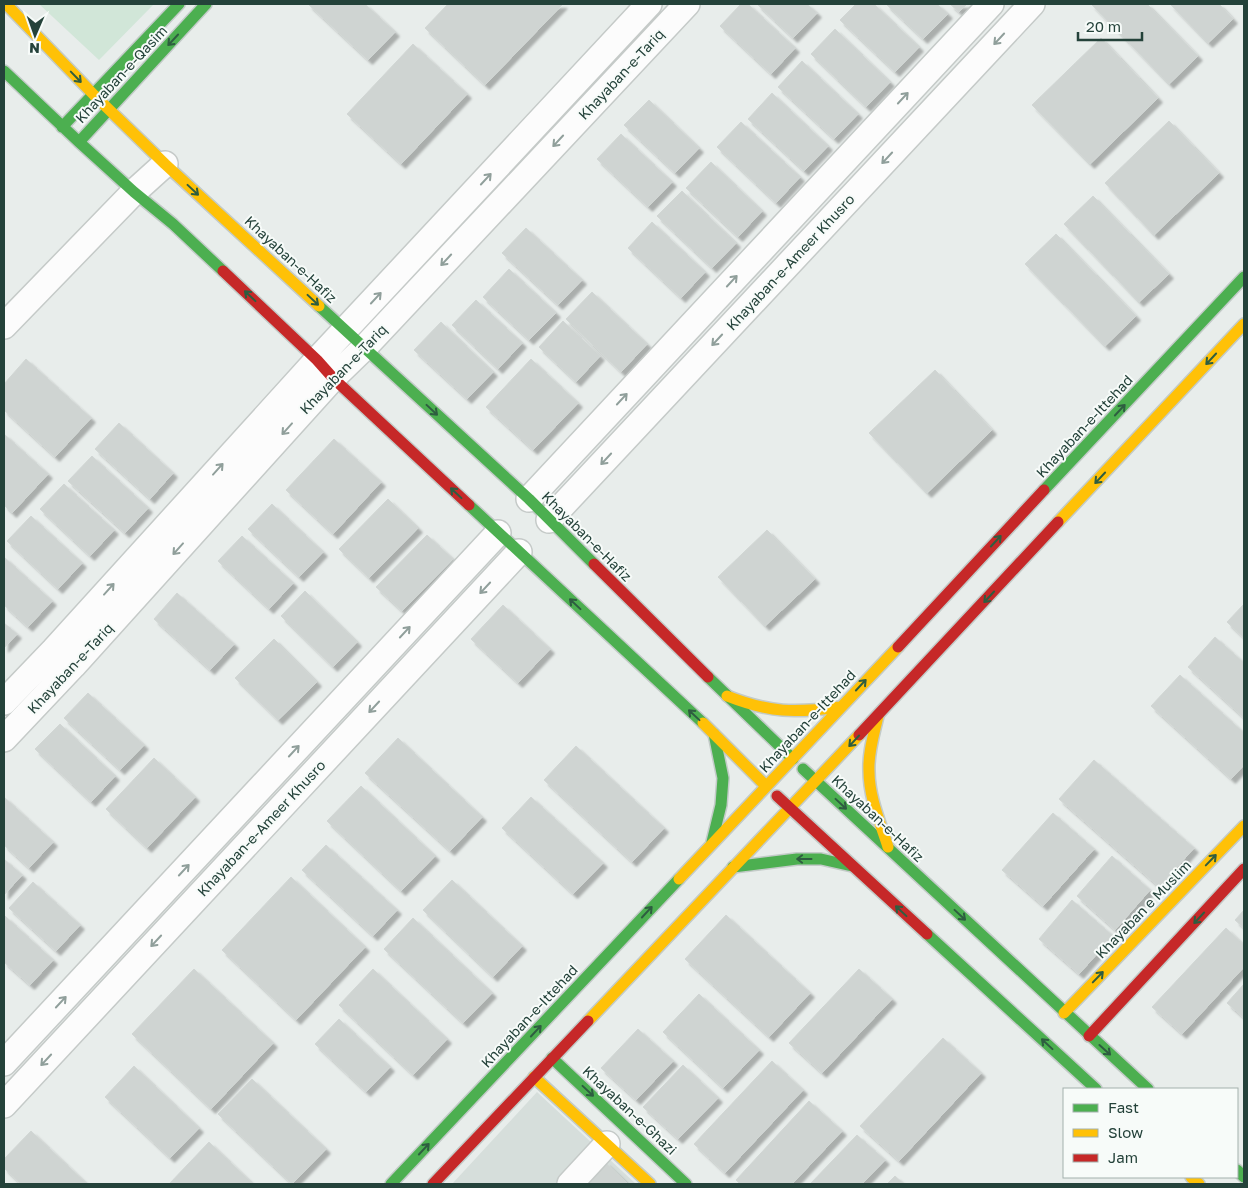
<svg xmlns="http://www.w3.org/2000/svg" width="1248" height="1188" font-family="'Golos Text',sans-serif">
<defs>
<filter id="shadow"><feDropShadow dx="4.5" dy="4.5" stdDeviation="1" flood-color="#0004"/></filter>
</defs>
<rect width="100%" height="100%" fill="#e8edeb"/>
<path fill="#d6dedb" d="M537 1092 636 1184H452Z"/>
<path fill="#d1e6d8" d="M39 4H154L99 60Z"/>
<path fill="#cfd4d2" stroke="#d1d6d4" filter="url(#shadow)" d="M308 4H365L395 32 368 60Z
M448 4H563L485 85 425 28Z
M741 4H748L795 48 771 74 720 26Z
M757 4H807L817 13 793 38Z
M856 4H874L919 47 895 72 840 20Z
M886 4H937L948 14 923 39Z
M950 4H967L959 12Z
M1091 4H1147L1198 56 1169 84Z
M1170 4H1219L1233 19 1208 43Z
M835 29 890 82 866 107 811 54Z
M1101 38 1158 98 1090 164 1032 105Z
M413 44 467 94 401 164 347 114Z
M802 61 858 114 834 139 778 87Z
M772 93 828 146 804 171 748 119Z
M649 100 699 148 675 173 624 125Z
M1169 121 1219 173 1154 235 1105 183Z
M741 122 800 177 776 203 717 147Z
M621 134 672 182 648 207 597 159Z
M711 162 762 211 738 237 686 188Z
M682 191 736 243 712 268 657 216Z
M1093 196 1169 274 1139 302 1064 224Z
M652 222 705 272 681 298 628 248Z
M526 228 582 280 558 305 502 253Z
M1056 234 1136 316 1105 346 1025 264Z
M509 269 556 313 529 340 483 297Z
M592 292 647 344 621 372 566 319Z
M476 300 522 343 498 369 452 325Z
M563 321 600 356 576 382 539 347Z
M441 322 493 372 467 399 414 350Z
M26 359 91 418 55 457 4 410V384Z
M531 359 578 403 533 450 486 407Z
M935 370 992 430 927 493 869 433Z
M119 423 173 473 150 499 95 449Z
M4 434 48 474 12 513 4 505Z
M334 439 381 482 333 534 286 490Z
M92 456 148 508 125 533 68 481Z
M64 484 114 530 90 556 40 509Z
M388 499 418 528 369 578 339 549Z
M272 504 323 552 299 577 248 529Z
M31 516 82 563 58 589 7 541Z
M767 530 815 579 765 626 718 577Z
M427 535 453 559 402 611 376 587Z
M242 536 293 583 269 609 218 561Z
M4 557 52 601 28 627 4 605Z
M305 591 357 642 333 667 281 616Z
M177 593 234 644 210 670 154 619Z
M1244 604V638L1227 622Z
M503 605 550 649 518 683 471 639Z
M4 623 17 634 4 648Z
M1215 637 1244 663V718L1188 667Z
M274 639 317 682 278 720 235 678Z
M1180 675 1244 733V765L1231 779 1151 706Z
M88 693 144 745 120 770 64 718Z
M60 724 115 776 91 802 35 749Z
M398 738 482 817 450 851 365 773Z
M576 746 664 828 632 862 544 780Z
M154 758 195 797 147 848 106 809Z
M1094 760 1194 848 1159 887 1059 799Z
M361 786 435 856 401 891 327 821Z
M4 797 53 842 29 868 4 845Z
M531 797 603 863 573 894 502 828Z
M1053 813 1094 849 1043 906 1002 870Z
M326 845 397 910 373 936 302 870Z
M1112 856 1150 890 1115 930 1077 896Z
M4 859 22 875 4 895Z
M291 877 365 947 296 1020 222 950Z
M452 880 522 946 493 977 423 910Z
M33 882 80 925 56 951 9 908Z
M1072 900 1113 936 1079 974 1039 939Z
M1244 910V928L1235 920Z
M726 915 810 993 769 1037 685 959Z
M5 916 53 960 30 985 4 962Z
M413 918 492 993 463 1023 384 949Z
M1226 928 1244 945V967L1182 1034 1152 1007Z
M194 969 273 1043 211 1109 132 1034Z
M373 969 447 1039 413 1075 339 1005Z
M859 969 892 999 822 1073 789 1043Z
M1244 984V1018L1227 1003Z
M699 994 759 1050 723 1088 663 1032Z
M339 1019 390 1067 366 1092 315 1044Z
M638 1029 673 1061 636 1100 601 1068Z
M943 1038 981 1073 899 1161 860 1126Z
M772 1061 803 1090 725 1173 694 1144Z
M683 1065 718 1098 678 1139 643 1107Z
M134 1066 199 1128 170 1158 105 1097Z
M252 1079 326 1149 292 1184 218 1114Z
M809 1101 842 1131 792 1184H740L736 1180Z
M31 1131 87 1184H21L4 1168V1159Z
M857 1135 885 1160 862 1184H810Z
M209 1142 253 1184H169Z
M605 1162 628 1184H583Z
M895 1176 904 1184H887Z"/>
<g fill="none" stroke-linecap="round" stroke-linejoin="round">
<defs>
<path id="street" d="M4 326 134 192 165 164
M529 499 991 4
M549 520 1032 4
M4 702 54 650 317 360 649 4
M4 739 73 666 333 378 365 347 687 4
M4 1063 498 533
M4 1105 519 552
M570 1184 607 1144"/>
<path id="fast" d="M4 71 79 142 134 192 173 224 223 271
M62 127 179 4
M79 142 206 4
M319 306 529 499 594 564
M1044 490 1244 277
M469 505 703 723
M708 677 793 759
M803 769 1148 1089
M712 842 721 805 723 778 714 734
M733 867 797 859H821L852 866
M927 934 1096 1089
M552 1058 686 1184
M1237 1170 1244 1177
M391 1184 679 879"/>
<path id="slow" d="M6 4 94 95 165 164 319 306
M1058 522 1244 324
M727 696C770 713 795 713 840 707
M878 716C874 734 868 752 869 771 869 797 880 822 888 847
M703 723 766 786
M679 879 898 647
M1064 1013 1244 826
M588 1021 859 735
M534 1077 650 1184
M1191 1177 1199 1184"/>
<path id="jam" d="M223 271 317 360 333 378 469 505
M594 564 708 677
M898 647 1044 490
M859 735 1058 522
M777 796 927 934
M1089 1036 1244 869
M433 1184 588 1021"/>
</defs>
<use href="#street" stroke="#c5cac8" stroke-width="28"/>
<use href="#fast" stroke="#c3cbc8" stroke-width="14"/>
<use href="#slow" stroke="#c3cbc8" stroke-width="14"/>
<use href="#jam" stroke="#c3cbc8" stroke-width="14"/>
<use href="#street" stroke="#fcfcfc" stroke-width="25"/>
<use href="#fast" stroke="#4caf50" stroke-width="11"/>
<use href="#slow" stroke="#ffc107" stroke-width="11"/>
<use href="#jam" stroke="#c62828" stroke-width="11"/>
</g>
<defs><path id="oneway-shaft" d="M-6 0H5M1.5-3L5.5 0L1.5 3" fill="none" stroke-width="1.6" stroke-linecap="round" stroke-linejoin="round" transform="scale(1.25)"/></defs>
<g stroke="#909f9b">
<use href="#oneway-shaft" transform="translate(999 39) rotate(133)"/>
<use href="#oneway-shaft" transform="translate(903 98) rotate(-47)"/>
<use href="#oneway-shaft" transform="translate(558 141) rotate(133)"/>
<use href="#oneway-shaft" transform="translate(887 158) rotate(133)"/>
<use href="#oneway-shaft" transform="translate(486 179) rotate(-47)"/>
<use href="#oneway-shaft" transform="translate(446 260) rotate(133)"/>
<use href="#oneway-shaft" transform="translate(732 281) rotate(-47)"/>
<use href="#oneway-shaft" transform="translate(376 298) rotate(-47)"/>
<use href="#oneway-shaft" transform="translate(717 340) rotate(133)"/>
<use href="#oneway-shaft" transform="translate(622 399) rotate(-47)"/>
<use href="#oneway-shaft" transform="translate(287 429) rotate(132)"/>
<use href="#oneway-shaft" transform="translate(606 459) rotate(133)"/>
<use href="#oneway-shaft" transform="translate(218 469) rotate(-48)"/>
<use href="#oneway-shaft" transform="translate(178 549) rotate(132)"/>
<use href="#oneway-shaft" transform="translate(485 588) rotate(133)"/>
<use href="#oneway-shaft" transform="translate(109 589) rotate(-48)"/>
<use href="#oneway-shaft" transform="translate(405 632) rotate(-47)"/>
<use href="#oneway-shaft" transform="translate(374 707) rotate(133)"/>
<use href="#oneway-shaft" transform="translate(294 751) rotate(-47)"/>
<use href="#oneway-shaft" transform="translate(184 870) rotate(-47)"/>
<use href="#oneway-shaft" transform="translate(156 941) rotate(133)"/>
<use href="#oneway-shaft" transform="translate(61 1002) rotate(-47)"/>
<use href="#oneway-shaft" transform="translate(46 1060) rotate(133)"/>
</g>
<g stroke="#2e5d40">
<use href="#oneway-shaft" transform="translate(173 40) rotate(133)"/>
<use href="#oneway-shaft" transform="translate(76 77) rotate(46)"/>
<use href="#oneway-shaft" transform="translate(193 190) rotate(43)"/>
<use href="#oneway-shaft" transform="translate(250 296) rotate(-137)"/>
<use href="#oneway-shaft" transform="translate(313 300) rotate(43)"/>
<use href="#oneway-shaft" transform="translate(1211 359) rotate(133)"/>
<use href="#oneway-shaft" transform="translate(432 410) rotate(43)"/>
<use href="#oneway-shaft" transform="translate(1120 410) rotate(-47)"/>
<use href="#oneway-shaft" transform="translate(1100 478) rotate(133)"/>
<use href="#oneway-shaft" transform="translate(456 493) rotate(-137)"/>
<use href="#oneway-shaft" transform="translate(996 541) rotate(-47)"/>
<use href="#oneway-shaft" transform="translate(989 597) rotate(133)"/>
<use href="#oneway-shaft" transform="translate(575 604) rotate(-137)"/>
<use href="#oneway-shaft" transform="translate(861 685) rotate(-47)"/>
<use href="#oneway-shaft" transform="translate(694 715) rotate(-137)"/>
<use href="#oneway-shaft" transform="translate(854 741) rotate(133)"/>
<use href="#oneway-shaft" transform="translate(841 804) rotate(43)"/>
<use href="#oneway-shaft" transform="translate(804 859) rotate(180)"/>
<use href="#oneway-shaft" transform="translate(1211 860) rotate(-46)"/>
<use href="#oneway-shaft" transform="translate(901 911) rotate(-137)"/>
<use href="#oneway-shaft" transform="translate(647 912) rotate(-47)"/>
<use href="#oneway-shaft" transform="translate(960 915) rotate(43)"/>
<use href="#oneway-shaft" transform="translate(1199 918) rotate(133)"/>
<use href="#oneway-shaft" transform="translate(1098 977) rotate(-46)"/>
<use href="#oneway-shaft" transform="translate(536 1031) rotate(-47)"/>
<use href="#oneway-shaft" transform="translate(1047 1044) rotate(-137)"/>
<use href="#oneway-shaft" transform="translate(1105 1050) rotate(42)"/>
<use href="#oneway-shaft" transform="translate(588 1091) rotate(43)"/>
<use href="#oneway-shaft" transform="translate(424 1149) rotate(-47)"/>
</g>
<g text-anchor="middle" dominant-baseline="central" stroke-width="4" stroke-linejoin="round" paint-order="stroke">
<g font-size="14" fill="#24423a" stroke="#f7fbf9">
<text transform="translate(121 74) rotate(-47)">Khayaban-e-Qasim</text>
<text transform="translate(621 74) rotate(-47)">Khayaban-e-Tariq</text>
<text transform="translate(291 259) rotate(43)">Khayaban-e-Hafiz</text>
<text transform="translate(790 262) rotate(-47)">Khayaban-e-Ameer Khusro</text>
<text transform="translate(343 369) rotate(-46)">Khayaban-e-Tariq</text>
<text transform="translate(1084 426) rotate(-47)">Khayaban-e-Ittehad</text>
<text transform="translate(587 536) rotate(45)">Khayaban-e-Hafiz</text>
<text transform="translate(70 668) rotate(-47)">Khayaban-e-Tariq</text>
<text transform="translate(807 721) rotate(-47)">Khayaban-e-Ittehad</text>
<text transform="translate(878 818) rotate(43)">Khayaban-e-Hafiz</text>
<text transform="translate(261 828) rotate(-47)">Khayaban-e-Ameer Khusro</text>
<text transform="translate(1143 909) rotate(-46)">Khayaban e Muslim</text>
<text transform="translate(529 1016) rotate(-47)">Khayaban-e-Ittehad</text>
<text transform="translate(630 1110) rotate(43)">Khayaban-e-Ghazi</text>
</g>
</g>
<rect width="1248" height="1188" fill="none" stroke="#24423a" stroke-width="10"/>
<rect x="1063" y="1088" width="175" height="90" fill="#f7fbf9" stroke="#a3b1ad"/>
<rect x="1073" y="1104" width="25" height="8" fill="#4caf50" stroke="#a3b1ad"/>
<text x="1108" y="1113" font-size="15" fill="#24423a">Fast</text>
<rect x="1073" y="1129" width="25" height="8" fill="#ffc107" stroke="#a3b1ad"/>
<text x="1108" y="1138" font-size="15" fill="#24423a">Slow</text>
<rect x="1073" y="1154" width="25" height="8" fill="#c62828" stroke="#a3b1ad"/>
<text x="1108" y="1163" font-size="15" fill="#24423a">Jam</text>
<g transform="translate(35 35) rotate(182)" stroke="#f7fbf9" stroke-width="4" paint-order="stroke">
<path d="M0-4L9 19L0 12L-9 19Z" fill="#24423a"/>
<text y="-8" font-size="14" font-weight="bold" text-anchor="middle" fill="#24423a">N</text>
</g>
<path d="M1078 32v8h64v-8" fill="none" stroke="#24423a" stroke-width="2.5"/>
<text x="1086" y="32" font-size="15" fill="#24423a" stroke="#f7fbf9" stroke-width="4" paint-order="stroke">20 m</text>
</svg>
